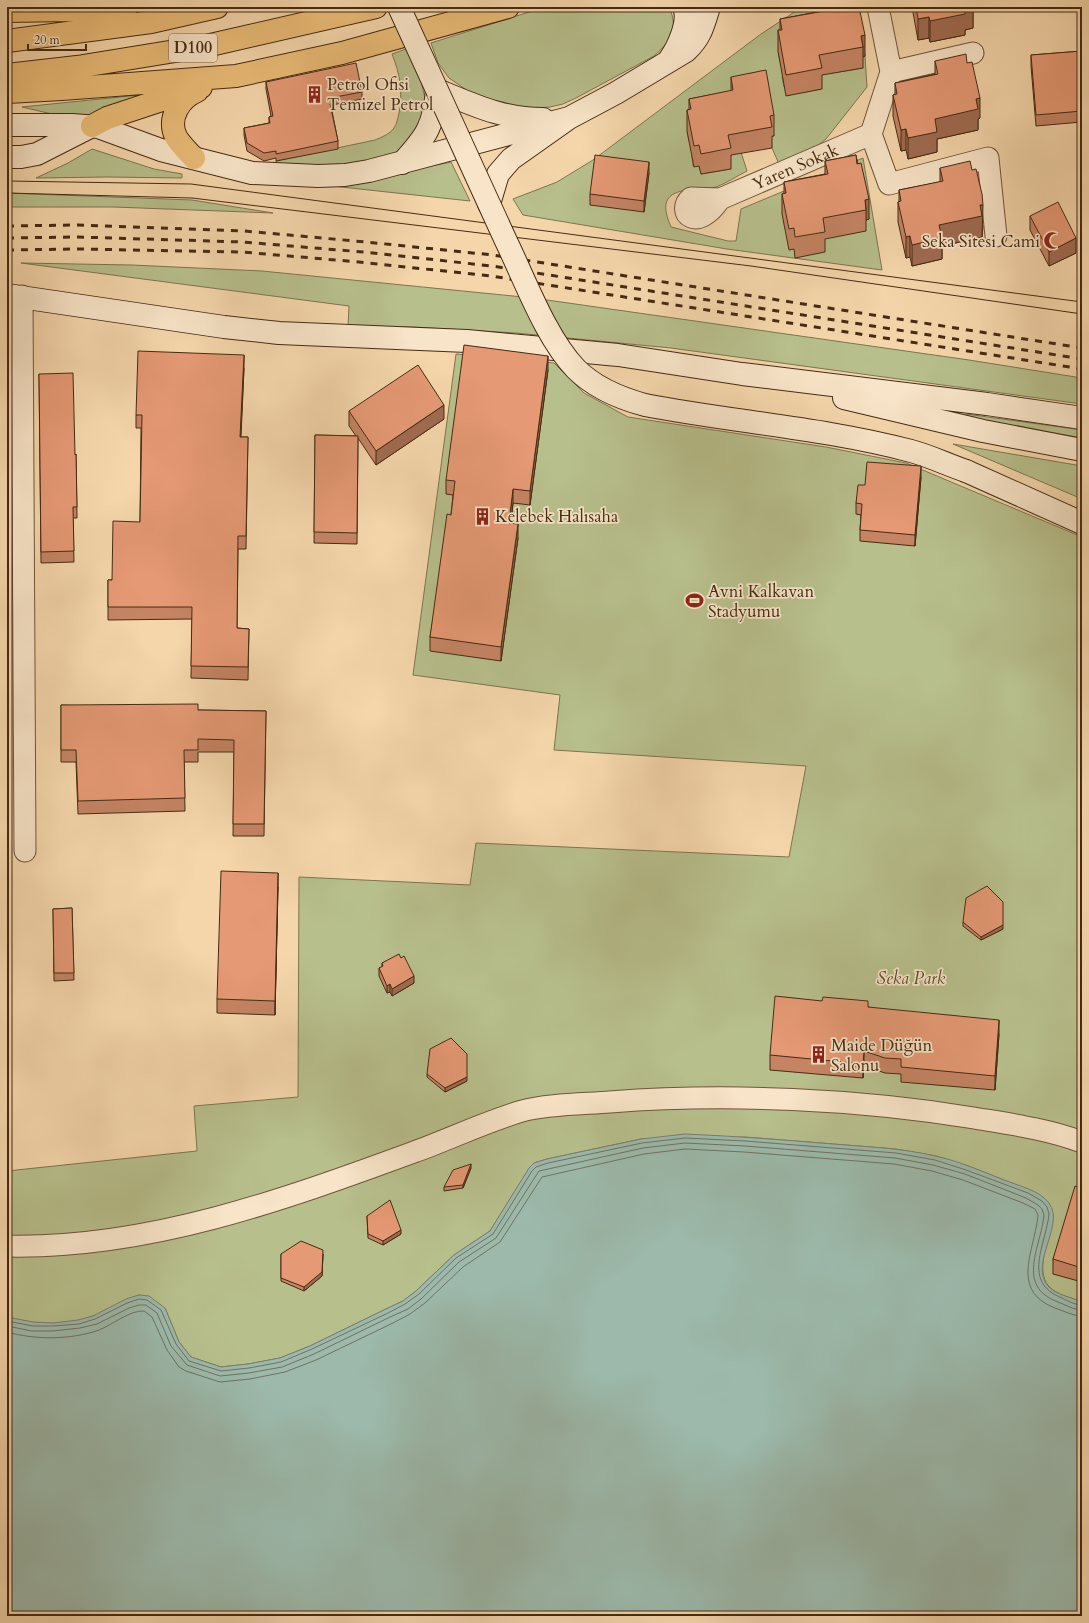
<svg xmlns="http://www.w3.org/2000/svg" width="1089" height="1623" font-family="Cardo,serif">
<rect width="100%" height="100%" fill="#f5d6ab"/>
<filter id="stains"><feTurbulence type="fractalNoise" baseFrequency=".005" numOctaves="4"/><feColorMatrix values="0 0 0 0 .2 0 0 0 0 .09 0 0 0 0 .02 0 0 0 .5 -.17"/></filter>
<radialGradient id="worn" r=".72"><stop offset=".6" stop-color="#630" stop-opacity="0"/><stop offset="1" stop-color="#630" stop-opacity=".3"/></radialGradient>
<path fill="#b7bf8c" stroke="#7e7450" d="M545 7H669C679 29 671 41 654 56L576 98 563 104 550 107 523 109 479 96 468 91 449 78 438 63 431 43Z
M802 7H858L852 13 822 18 825 35 812 37 811 34 780 40 782 50 778 51 780 62 784 61 787 76 782 77 784 87 790 86 792 94 821 89 818 72 831 70 832 73 863 68 861 57 865 56 867 87 826 139 806 155 779 164 772 148 770 137 774 136 772 125 768 126 765 111 769 110 768 100 762 101 760 92 731 98 734 115 721 117 720 113 689 120 691 130 687 131 689 142 693 141 696 156H692L693 166H699L701 174 730 169 727 152 740 149 747 171C737 176 727 183 716 187 712 188 706 188 701 188 672 191 657 195 671 227L728 241H736L741 209 863 158 882 270 727 249 523 215 513 199 557 182 593 160 761 34Z
M406 49 421 81 427 107 407 150 360 165 278 168 276 161 375 140C382 137 390 134 394 128 397 124 398 117 399 113 403 91 400 74 392 54Z
M159 93 94 119 56 115 22 107Z
M92 149 154 169 182 174V178L107 177 36 178 68 163Z
M451 162 470 201 332 186Z
M7 193 192 200 273 213 114 207H7Z
M21 263 132 265 262 271 533 298 969 360 1082 378V404L671 348 516 333 414 327 348 326 349 306Z
M456 354 554 363 584 393 628 417 826 447 906 463 1082 537V1302C1073 1298 1061 1296 1053 1290 1031 1275 1051 1236 1053 1214L1029 1190 968 1166 936 1156 896 1149 745 1137 641 1139 547 1159 534 1163 529 1169 490 1231 454 1255 416 1291 403 1301 386 1309 310 1346 280 1358 248 1364 221 1367 191 1357 179 1342 165 1308 139 1295C122 1301 109 1310 93 1316 67 1326 33 1325 7 1317V1171L197 1151 194 1106 298 1097 299 877 470 885 476 843 789 857 806 766 554 750 560 695 413 675Z
M966 414 1082 430V438L965 418Z
M953 444 1082 466V499Z"/>
<path fill="#9cb9ab" stroke="#79806f" d="M685 1134C734 1136 784 1140 833 1144 867 1147 902 1148 935 1156 959 1161 981 1171 1004 1180 1019 1186 1039 1190 1049 1203 1067 1226 1022 1271 1054 1291 1062 1296 1073 1298 1082 1302V1616H7V1317L33 1322 53 1323 78 1320 93 1316 126 1299 139 1295 149 1296 165 1308 179 1342 191 1357 221 1367 248 1364 280 1358 310 1346 386 1309 403 1301 416 1291 454 1255 490 1231 529 1168 534 1163 547 1159 641 1139Z"/>
<g fill="none" stroke-linecap="round" stroke-linejoin="round">
<path stroke="#707260" stroke-width="1" d="M7 1321 33 1326H53L79 1324 95 1319 127 1303 139 1299 147 1300 161 1310 176 1344 189 1361 221 1371 249 1368 281 1362 312 1349 388 1313 405 1304 419 1294 456 1258 493 1234 532 1171 536 1167 548 1163 642 1143 685 1138 745 1141 896 1153 935 1160 966 1170 1028 1193 1042 1201 1047 1207 1049 1214C1046 1245 1021 1282 1062 1298 1068 1301 1075 1305 1082 1305
M7 1326 32 1331H53L80 1328 97 1324 129 1308 139 1305H146L157 1313 171 1346 187 1365 220 1376 249 1373 282 1367 314 1354 390 1317 408 1309 421 1299 459 1262 496 1238 539 1171 643 1148 685 1143 745 1146 895 1158 933 1165 965 1174 1026 1198 1038 1205 1042 1209 1044 1215C1041 1247 1015 1286 1058 1302 1066 1305 1074 1310 1082 1310
M7 1332C35 1340 71 1340 99 1330 112 1325 130 1310 144 1311L152 1317 167 1350 179 1367 186 1371 220 1382 250 1379 285 1372 316 1360 393 1323 410 1314 425 1303 463 1267 500 1242 542 1177 644 1154 685 1149 744 1152 894 1164 932 1171 963 1180 1023 1203 1035 1209 1038 1215C1035 1250 1009 1290 1055 1308 1064 1311 1073 1316 1082 1316"/>
<defs>
<g id="street">
<path d="M878 7 891 72 871 134 889 184 988 158 996 236"/>
<path d="M891 72 973 53"/>
<path id="s1" d="M720 199C697 234 675 212 691 198L720 199 871 134"/>
<path d="M22 296 25 851"/>
<path d="M7 1246C148 1249 283 1200 414 1152 450 1139 485 1122 522 1111 547 1104 584 1104 610 1102 728 1093 858 1099 974 1118 1010 1124 1047 1129 1082 1142"/>
</g>
<path id="secondary" d="M669 60C678 48 690 22 684 7
M7 125H72L98 127 161 150 252 173 318 176 345 175 369 171 569 118
M7 157H21L37 154 92 126
M402 163C426 137 434 126 437 90 474 105 502 119 543 119
M489 204 498 174 511 159 569 118 616 93 686 51C701 37 703 26 709 7
M7 295 224 327 279 333 467 341 618 355 742 374 987 404 1082 418
M844 398 983 431 1082 450
M966 471 1082 523"/>
<path id="highway" d="M7 11 70 10 127 19
M7 41 151 22 217 7
M7 75 77 67 206 46 376 7
M7 92 62 89 236 76 342 53 508 7
M92 126 107 118 201 87
M194 158C188 152 181 145 176 137 167 118 180 98 197 91"/>
</defs>
<use href="#street" stroke="#71553a" stroke-width="23"/>
<use href="#secondary" stroke="#452a14" stroke-width="24"/>
<use href="#highway" stroke="#452a14" stroke-width="24"/>
<use href="#street" stroke="#f8e4c8" stroke-width="21"/>
<use href="#secondary" stroke="#f8e4c8" stroke-width="22"/>
<use href="#highway" stroke="#eabb76" stroke-width="22"/>
<path stroke="#452a14" stroke-width="1" d="M7 181 191 184 1082 302
M7 193 192 198 751 266 1082 314"/>
<path stroke="#452a14" stroke-width="3" stroke-dasharray="7 7" stroke-linecap="butt" d="M7 226 78 225 244 231 366 242 493 255 1082 348
M7 238 78 237 243 242 363 252 492 266 1082 359
M7 250 78 249 242 252 359 262 491 276 1082 369"/>
<defs>
<path id="secondary-bridge" d="M399 7C435 85 470 164 506 241 525 280 546 338 576 369 595 388 619 398 645 405 733 422 824 428 911 451 930 456 948 465 966 471"/>
</defs>
<use href="#secondary-bridge" stroke="#452a14" stroke-width="24" stroke-linecap="butt"/>
<use href="#secondary-bridge" stroke="#f8e4c8" stroke-width="22"/>
</g>
<path fill="#c58464" stroke="#452a14" d="M822 7H859L865 56 863 57V68L822 75V89L786 96 778 51V30H780V19L822 11Z
M912 7H973V28L965 30V35L930 42 929 38 918 40Z
M1082 51V122L1036 126 1031 66V55Z
M935 61 980 118 978 119V130L937 139V152L908 159 906 150 901 151 893 116V95L895 94V83L935 74Z
M731 77 774 115V136H772V148L731 155V169L701 174 699 166 694 167 687 131V110H689V99L731 91Z
M266 82 362 92V99L332 105V111L338 141V149L276 161V158L264 161 247 151 244 135V128L269 123V117L271 116 266 89Z
M856 155 869 219 866 220V231L825 239V252L795 258 794 249 789 250 782 214V194L784 193V182L825 174V161Z
M940 168 983 226 982 237 942 246V259L912 266 910 257 906 258 898 222V202L899 201V190L940 182Z
M649 173 644 212 590 205V194Z
M1030 216 1076 253 1049 266 1030 230Z
M244 368 241 437H248L246 549H238L237 628 249 629 248 680 191 678 192 619 108 620V580H112L140 522 141 428H136V415Z
M548 370 530 505 513 503 511 523 518 538 501 661 430 651V637L451 515 453 495 446 494V480Z
M39 374 75 455 76 454 77 518H73L74 562 41 563Z
M349 411 444 419 376 465 358 438 357 544 314 543 315 435 356 436 349 426Z
M921 477 915 546 860 541V530L861 515 856 514V503L865 485Z
M61 705 198 710 266 711 264 836H233L234 752H198V762H184L185 811 78 814 76 762H61Z
M278 887 275 1015 217 1013V999Z
M72 908 74 980 54 981 53 909Z
M963 922 1003 929 981 940 963 926Z
M401 958 414 983 392 996 390 992 387 993 379 976V968L382 967V963Z
M868 1007 999 1034 995 1090 901 1082V1074L885 1073 864 1066 863 1078 770 1070V1055Z
M427 1074 467 1081 445 1092 427 1077Z
M471 1168 463 1188 444 1191V1187Z
M1082 1184V1282L1053 1274V1259Z
M367 1216 401 1234 383 1245 368 1238Z
M281 1254H323L322 1276 304 1291 281 1281Z"/>
<path fill="#a06b51" stroke="#452a14" d="M973 8V28L965 30V35L930 42V21L965 10Z
M929 17V38L918 40V19Z
M865 35V56L863 57V47L861 36Z
M980 98V118L978 119V130L937 139V152L908 159V138L935 119 976 99Z
M906 129V150L901 151V130Z
M649 162V173L644 212V201Z
M869 199V219L866 220V210L865 200Z
M980 205H983L982 237 942 246V259L912 266V245L939 225Z
M910 236V257L906 258V237Z
M1076 238V253L1049 266V252Z
M244 355V368L240 449V437Z
M548 356V370L530 505V491Z
M444 405V419L376 465V451Z
M921 466V477L915 546V535Z
M513 489V503L509 537V523Z
M518 524V538L501 661V647Z
M278 873V887L275 1015V1001Z
M1003 925V929L981 940V937Z
M414 976V983L392 996V989Z
M390 984V992L387 993V986Z
M999 1020V1034L995 1090V1076Z
M864 1051V1066L863 1078V1064Z
M467 1077V1081L445 1092V1088Z
M471 1164V1168L463 1188V1185Z
M401 1230V1234L383 1245V1241Z
M323 1254 322 1276 304 1291V1287Z"/>
<path fill="#e59974" stroke="#452a14" d="M823 7H859L865 35 861 36 863 47 819 55 822 68 786 75 778 30H782L780 19 824 11Z
M916 7H973V8L965 10V14L930 21 929 17 918 19Z
M1082 51V111L1036 115 1031 55Z
M966 54 967 63 972 62 980 98 976 99 978 109 935 119 937 132 908 138 906 129 901 130 893 95 897 94 895 83 938 74 935 61Z
M356 63 362 92 330 98 332 104H330L338 141 276 154V151L264 153 247 143 244 128 270 123 269 117 273 116 266 82Z
M766 70 774 115 770 116 772 127 728 135 731 148 701 154 699 145 694 146 687 110 691 109 689 99 733 90 731 77Z
M595 155 649 162 644 201 590 194Z
M856 155 857 164 861 163 869 199 865 200 866 210 823 218 825 232 795 237 794 228 789 229 782 194 786 193 784 182 828 174 825 161Z
M970 161 972 170 976 169 982 194 983 205H980L982 216 939 225 942 238 912 245 910 236 906 237 898 202 901 201 899 190 943 181 940 168Z
M1058 202 1076 238 1049 252 1030 216Z
M464 345 548 356 530 491 513 489 509 523 518 524 501 647 430 637 447 514 451 515 455 481 446 480Z
M138 351 244 355 240 437H248L246 536H238L237 628 249 629 248 667 191 666 192 607H108V580H112L113 521 140 522 142 415H136Z
M418 365 444 405 376 451 349 411Z
M73 373 75 455 76 454 77 507H73L74 551 41 552 39 374Z
M315 435 358 436 357 533 314 532Z
M867 462 921 466 915 535 860 530 862 504 856 503 858 485H865Z
M198 704V710L266 711 264 824H233L234 740 198 739V750H184L185 798 78 801 76 750H61V705Z
M221 871 278 873 275 1001 217 999Z
M987 886 1003 902V925L981 937 963 922 966 898Z
M72 908 74 973H54L53 909Z
M399 954 401 958 404 956 414 976 392 989 390 984 387 986 379 968 383 966 382 963Z
M775 996 822 1001 823 997 868 1001V1007L999 1020 995 1076 901 1067V1059L885 1058 864 1051 863 1064 770 1055Z
M451 1038 467 1054V1077L445 1088 427 1074 430 1049Z
M471 1164 463 1185 444 1187 453 1170Z
M1082 1184V1268L1053 1259 1075 1186 1081 1188Z
M390 1200 401 1230 383 1241 368 1234 367 1216Z
M301 1241 323 1250 322 1272 304 1287 281 1278V1254Z"/>
<defs>
<symbol id="building-bare" viewBox="-9 -9 18 18"><path d="M-4-6H4V6H1V3H-1V6H-4ZM-2.5-4.3h1.7v1.8h-1.7ZM.8-4.3h1.7v1.8H.8ZM-2.5-1h1.7V.8h-1.7ZM.8-1h1.7V.8H.8Z" fill="#8f2418" stroke="#f8e4c8" stroke-width="2.5" paint-order="stroke"/></symbol>
<symbol id="mosque-bare" viewBox="-9 -9 18 18"><path d="M3.5-4.9A6 6 0 1 0 3.5 4.9A5 5 0 1 1 3.5-4.9Z" fill="#8f2418" stroke="#f8e4c8" stroke-width="2.5" paint-order="stroke"/></symbol>
<symbol id="stadium-bare" viewBox="-9 -9 18 18"><path d="M0-5a6.5 5 0 1 0 0 10a6.5 5 0 1 0 0-10ZM-3.5-1.8h7v3.6h-7Z" fill="#8f2418" stroke="#f8e4c8" stroke-width="2.5" paint-order="stroke"/></symbol>
</defs>
<g fill-rule="evenodd">
<use href="#building-bare" x="302" y="82" width="25" height="25"/>
<use href="#mosque-bare" x="1040" y="228" width="25" height="25"/>
<use href="#building-bare" x="470" y="504" width="25" height="25"/>
<use href="#stadium-bare" x="682" y="588" width="25" height="25"/>
<use href="#building-bare" x="806" y="1042" width="25" height="25"/>
</g>
<g text-anchor="middle" dominant-baseline="central" stroke-width="3.5" stroke-linejoin="round" paint-order="stroke">
<rect fill="#f8e4c8" stroke="#7b624a" stroke-width="1" x="169" y="34" width="48" height="28" rx="3"/>
<g font-size="16" font-weight="bold" fill="#452a14">
<text x="193" y="48">D100</text>
</g>
<g font-size="17" fill="#452a14" stroke="#f8e4c8" text-anchor="start">
<text x="327" y="84">Petrol Ofisi<tspan x="327" dy="20">Temizel Petrol</tspan></text>
<text x="1040" y="241" text-anchor="end">Seka Sitesi Cami</text>
<text x="495" y="516">Kelebek Halısaha</text>
<text x="708" y="591">Avni Kalkavan<tspan x="708" dy="20">Stadyumu</tspan></text>
<text x="831" y="1045">Maide Düğün<tspan x="831" dy="20">Salonu</tspan></text>
</g>
<g font-size="17" fill="#452a14" stroke="#f8e4c8">
<text stroke="none"><textPath href="#s1" startOffset="170">Yaren Sokak</textPath></text>
</g>
<g font-size="17" font-style="italic" fill="#5c482c" stroke="#f8e4c8">
<text x="911" y="978">Seka Park</text>
</g>
</g>
<rect width="1089" height="1623" fill="none" stroke="#f5d6ab" stroke-width="24"/>
<rect x="8" y="8" width="1073" height="1607" fill="none" stroke="#452a14" stroke-width="2"/>
<rect x="12" y="12" width="1065" height="1599" fill="none" stroke="#452a14"/>
<path d="M28 44v6h58v-6" fill="none" stroke="#452a14" stroke-width="2"/>
<text x="34" y="44" font-size="12" fill="#452a14" stroke="#f8e4c8" stroke-width="3" paint-order="stroke">20 m</text>
<rect width="100%" height="100%" filter="url(#stains)"/>
<rect width="100%" height="100%" fill="url(#worn)"/>
</svg>
